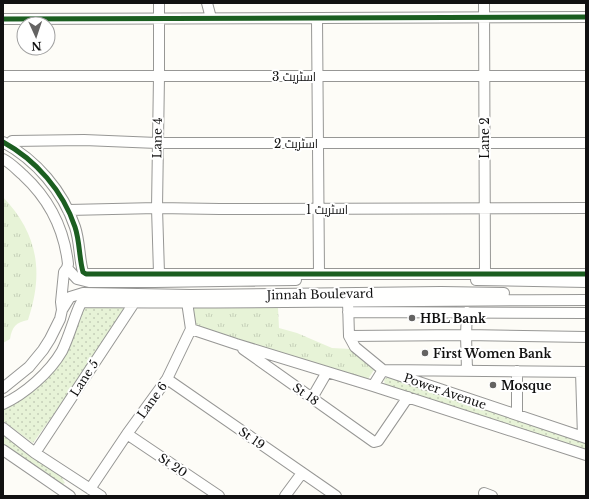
<svg xmlns="http://www.w3.org/2000/svg" width="589" height="499" font-family="'Libre Baskerville',Cairo,serif">
<defs>
<pattern id="grass-dots" width="8" height="8" patternUnits="userSpaceOnUse"><rect width="8" height="8" fill="#e7f3d7"/><path d="M2 2h.1M6 6h.1" fill="none" stroke="#c5cfb8" stroke-width="1.8" stroke-linecap="round"/></pattern>
<pattern id="park-tufts" width="24" height="20" patternUnits="userSpaceOnUse"><rect width="24" height="20" fill="#e7f3d7"/><path d="M3 7l-1-3M5 7V3M7 7l1-3M15 17l-1-3M17 17v-4M19 17l1-3" fill="none" stroke="#c5cfb8"/></pattern>
</defs>
<rect width="100%" height="100%" fill="#fdfcf7"/>
<path fill="url(#grass-dots)" d="M81 303H134L33 443 3 421V401L47 371Z
M389 377 586 440V453L385 386 384 379Z
M3 434 61 476 65 483 59 486 3 447Z"/>
<path fill="url(#park-tufts)" d="M3 197C38 234 44 272 28 320 16 322 12 327 10 339L3 343Z
M191 306 278 308 279 328 297 333 332 348 351 349 374 370 368 379 362 380 193 326Z"/>
<g fill="none" stroke-linecap="round" stroke-linejoin="round">
<defs>
<path id="minor" d="M159 3V76L157 208 159 273
M207 3 211 18
M484 3 485 273
M317 18 319 273
M3 19 586 17
M3 76H586
M3 142C36 160 63 191 75 227 80 242 79 258 83 272L86 274H586
M8 145 12 141 84 140 157 143H586
M3 159C11 163 16 169 23 175 49 199 64 227 68 264L67 268 64 272 61 302 62 310 60 319 50 339 43 350 29 367 3 388
M68 210 157 208 220 209 586 208
M67 268 77 279 89 282H154L296 280
M476 280 586 282
M348 302 349 336 355 347 383 370 586 438
M62 310 70 297 83 293 191 295 441 292 504 293
M348 312 586 313
M191 329 236 344 373 386 586 455
M349 336 466 335 586 337
M243 349 374 442 378 441 408 397
M467 370 466 335 467 312
M581 372 583 437
M167 379 336 496
M373 386 383 370 586 372
M312 398 327 372
M3 404C25 394 50 372 62 351 69 337 73 321 79 307L81 303 85 302C252 304 419 300 586 300
M517 415V371
M3 428 35 453 101 496
M127 434 219 496
M3 450 70 496
M35 453 134 303
M90 489 127 434 167 379 191 329 187 302
M484 493 492 496
M285 496 302 473"/>
</defs>
<use href="#minor" stroke="#979795" stroke-width="12"/>
<use href="#minor" stroke="#fffffe" stroke-width="10"/>
<defs>
<path id="cycleway" d="M3 19 586 17
M3 142C36 160 63 191 75 227 80 242 79 258 83 272L86 274H586"/>
</defs>
<use href="#cycleway" stroke="#fff" stroke-width="8"/>
<use href="#cycleway" stroke="#1b5e20" stroke-width="5"/>
</g>
<g fill="#646362" stroke="#fff" stroke-width="1.5">
<circle cx="412" cy="318" r="4"/>
<circle cx="425" cy="353" r="4"/>
<circle cx="493" cy="385" r="4"/>
</g>
<g text-anchor="middle" dominant-baseline="central" stroke-width="4" stroke-linejoin="round" paint-order="stroke">
<g font-size="12" fill="#111" stroke="#fff">
<text x="294" y="76">اسٹریٹ 3</text>
<text transform="translate(157 138) rotate(-89)">Lane 4</text>
<text transform="translate(484 138) rotate(-90)">Lane 2</text>
<text x="296" y="143">اسٹریٹ 2</text>
<text x="327" y="209">اسٹریٹ 1</text>
<text transform="translate(320 294) rotate(-1)">Jinnah Boulevard</text>
<text transform="translate(84 378) rotate(-57)">Lane 5</text>
<text transform="translate(445 391) rotate(19)">Power Avenue</text>
<text transform="translate(306 394) rotate(35)">St 18</text>
<text transform="translate(152 400) rotate(-54)">Lane 6</text>
<text transform="translate(252 438) rotate(35)">St 19</text>
<text transform="translate(173 465) rotate(34)">St 20</text>
</g>
<g font-size="12" font-weight="bold" fill="#111" stroke="#fff" text-anchor="start">
<text x="420" y="318">HBL Bank</text>
<text x="433" y="353">First Women Bank</text>
<text x="501" y="385">Mosque</text>
</g>
</g>
<rect width="589" height="499" fill="none" stroke="#111111" stroke-width="8"/>
<g transform="translate(36 36) rotate(177)"><circle r="19" fill="#ffffff" stroke="#a0a0a0"/>
<path d="M0-3L7 15L0 10L-7 15Z" fill="#646362"/>
<text y="-6" font-size="11" font-weight="bold" text-anchor="middle" fill="#111111">N</text>
</g>
</svg>
